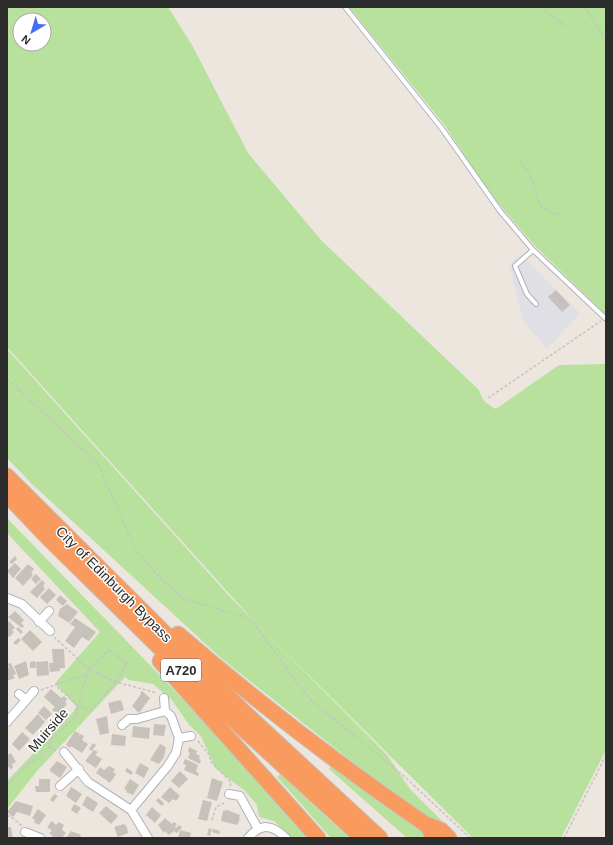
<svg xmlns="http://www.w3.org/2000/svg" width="613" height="845" font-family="Arial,sans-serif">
<rect width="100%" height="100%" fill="#ede6df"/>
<path fill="#e1dfe6" d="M520 254 580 313 547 349 523 321 509 265Z"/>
<path fill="#b8e19e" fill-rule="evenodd" d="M7 7H168L192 45 248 153 322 241 479 390C482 401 486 403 496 409L559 365 606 364V750L561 838H473L260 627 388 756 410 789 444 823 416 812 222 659 32 484 7 458V349L232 599 252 619 7 347ZM20 20H44V44H20Z
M349 7H606V315L535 246 510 217 488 191 446 127Z
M7 518C108 623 214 726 307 838H291L274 821 259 817 257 805 245 791 215 768 201 736 189 725 172 700 153 684 129 680 125 677 37 771 7 809V781L74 711 76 706 55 683 100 632 7 533Z
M331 765 420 827 426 838H407L329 769Z
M280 774 349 838H331L277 777Z"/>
<path fill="#c6c1ba" d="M556 290 570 305 562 312 548 297Z
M15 556 17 559 12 564 9 562Z
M15 563 21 569 13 578 7 571Z
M28 564 34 569 31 573 33 575 23 586 15 578Z
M36 574 41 579 36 584 31 579Z
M42 580 45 583 43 586 45 589 37 598 30 592Z
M49 588 56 595 47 604 40 597Z
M60 595 67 601 63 606 56 600Z
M67 604 78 612 69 623 58 616 60 609Z
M15 611 24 620 21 623 24 626 22 628 8 617Z
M75 618 96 632 89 641 82 637 74 648 65 641 75 627 70 624Z
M9 621 15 628 12 630 14 632 10 637 7 636V623Z
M18 627 23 632 21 634 16 629Z
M30 630 42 642 33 651 21 639Z
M18 638 21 640 16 645 13 643Z
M52 649H64L65 668H60V671L50 672 49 663H53Z
M26 661 29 675 19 679 14 666Z
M35 661 36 668H30V662Z
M48 661 49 675 37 676 36 662Z
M11 663 16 674 13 675 15 678 7 681V668H9L8 664Z
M51 689 61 698 64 696 67 699 65 702 67 704 57 715 52 710 55 707 44 697Z
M142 691 150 698 139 713 132 706 141 694 140 693Z
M121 700 124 710 111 714 108 703Z
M44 706 52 714 46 720 38 713Z
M38 714 45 722 33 735 25 728Z
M107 716 109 733 100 735 96 719Z
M154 724 166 725 164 736 153 735Z
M133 726 150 728 149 739 132 737Z
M75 731 80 734 78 738 81 734 84 736 82 740 88 744 82 753 71 746 70 748 66 745Z
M22 732 30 739 19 751 12 744Z
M112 734 126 736 125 746 111 745Z
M93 743 96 745 92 751 89 749Z
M160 744 166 747 164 757 159 764 150 760Z
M189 747 197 751 196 754 200 756 199 759 201 760 200 764 188 758 190 753 188 752Z
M94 750 98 752 95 755 102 759 96 768 85 761Z
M11 753 16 762 12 764 13 767 11 770 7 765V755Z
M185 759 198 765 196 771 199 774 198 776 184 770 186 765 183 764Z
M57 761 67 767 60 778 50 771V769Z
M140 763 149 768 144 778 135 773Z
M109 766 115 769 113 772 116 774 110 783 96 773 100 767 104 770Z
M127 768 133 772 131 775 125 771Z
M180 771 188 779 179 788 171 781Z
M212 778 223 782 217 801 207 798Z
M39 779H50V792H36L35 786H39Z
M130 779 139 785 133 795 126 792 127 791 124 789Z
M71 787 82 794 76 803 66 796Z
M170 787 180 796 176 801 173 799 169 803 161 797Z
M54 794 58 796 53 802 50 800Z
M87 796 98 803 93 812 82 805Z
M158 798 164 803 162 806 156 801Z
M203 800 212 802 207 821 198 819Z
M16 801 33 806 30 816 17 812 13 817 7 812Z
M74 804 81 808 77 814 71 810Z
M106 806 118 816 111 824 99 813Z
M152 807 161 815 155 823 146 815Z
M38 809 46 815 39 825 34 822 35 820 32 818Z
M227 810 240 815 239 819H240L237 825 221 821 223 811Z
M165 818 172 824 174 822 177 824 175 827 176 828 179 825 182 827 177 833 174 831 169 835 165 831 164 833 158 825Z
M52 821 56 825 59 822 64 825 62 830 66 833 62 838H55L49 833 52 831 47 827Z
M124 824 127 827 128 833 118 837 114 827Z
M7 827H11L13 838H7Z
M209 828 212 829 210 836 207 835Z
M213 829 220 831 219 834 212 832Z
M180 830 191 833 190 838H178Z
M71 831 81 835 80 838H66Z"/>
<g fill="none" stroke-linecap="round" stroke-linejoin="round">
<defs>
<path id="lane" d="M345 7 443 130 500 211 533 250 605 318
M533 250 515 266 527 294 536 304"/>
<path id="street" d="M7 598 22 604 50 631
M39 622 49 611
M19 694 26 700
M7 722 34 691
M122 725 129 719H137L165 711
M179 738 191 736
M64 752 88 782 131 810 148 838
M60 786 79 769
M229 794 240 796 258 829
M131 810 167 767 176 753 179 738 171 716 165 711 164 698
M25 832 40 838
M248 838C261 823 272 824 286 838"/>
<path id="highway" d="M7 476 243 711 380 838
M7 495 50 540 228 715 362 838
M178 634C257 702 339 765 425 824L429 828 433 838
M160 661 318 838
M425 824 441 830 449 838"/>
</defs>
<use href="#lane" stroke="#afb2bc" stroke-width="6"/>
<use href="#street" stroke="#afb2bc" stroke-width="10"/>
<use href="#highway" stroke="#c4c4c4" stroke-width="17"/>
<path stroke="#c4c4c4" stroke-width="1.5" stroke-dasharray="3 2" stroke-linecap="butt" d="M541 7 555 19 571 29
M585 7 606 39
M519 160C522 164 526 168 529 172 538 193 535 214 564 215
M7 380 13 384 98 464 136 550 160 578 178 594 187 600 246 617 254 623 299 686 314 703 405 777 470 838
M488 398 601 321
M54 637 89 669 116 682 157 693
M109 650 127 663 116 682 90 711 78 706 89 669Z
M41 690 86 674
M198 741 210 756V761L231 782 230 787
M50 746 56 751
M7 785 32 761 39 759 50 746 51 740 76 716 78 706 55 685
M7 816H10L22 826
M212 820 216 807 226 802
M564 838 606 755
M606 838V837"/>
<use href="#lane" stroke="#fff" stroke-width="4"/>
<use href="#street" stroke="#fff" stroke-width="8"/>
<use href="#highway" stroke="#f99a5e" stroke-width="15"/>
</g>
<g text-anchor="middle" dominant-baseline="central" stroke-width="3" stroke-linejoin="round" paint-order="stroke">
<rect fill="#fff" stroke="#6b6b6b" stroke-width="1" x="161" y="659" width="40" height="22" rx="3"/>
<g font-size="13" font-weight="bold" fill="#2c2c2c">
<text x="181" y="670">A720</text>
</g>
<g font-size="14" fill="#2c2c2c" stroke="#fff">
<text transform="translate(114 584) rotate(45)">City of Edinburgh Bypass</text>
<text transform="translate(48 730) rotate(-49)">Muirside</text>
</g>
</g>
<rect width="613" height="845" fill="none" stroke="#2c2c2c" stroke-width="16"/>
<g transform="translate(32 32) rotate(218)"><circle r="19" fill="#ffffff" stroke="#ababab"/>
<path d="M0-3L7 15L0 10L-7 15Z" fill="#456ef4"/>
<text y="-6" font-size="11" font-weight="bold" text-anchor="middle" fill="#2c2c2c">N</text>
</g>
</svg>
